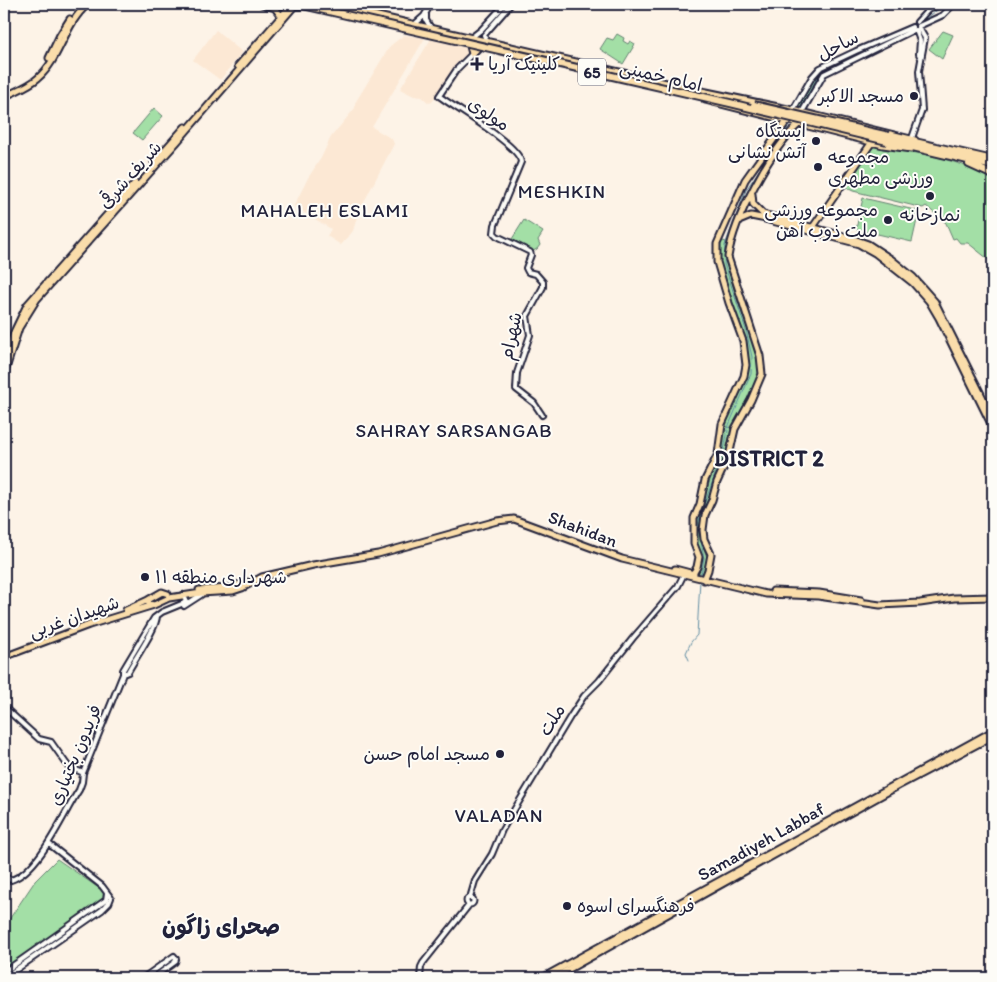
<svg xmlns="http://www.w3.org/2000/svg" width="997" height="982" font-family="Itim,'Playpen Sans Arabic',sans-serif">
<rect width="100%" height="100%" fill="#fdf3e7"/>
<filter id="ink" filterUnits="userSpaceOnUse"><feTurbulence type="fractalNoise" baseFrequency=".02" numOctaves="2"/><feDisplacementMap in="SourceGraphic" scale="10" xChannelSelector="R" yChannelSelector="G"/><feConvolveMatrix kernelMatrix="1 2 1 2 8 2 1 2 1" color-interpolation-filters="sRGB"/></filter>
<g filter="url(#ink)">
<path fill="#fce8d4" d="M216 30 242 52 221 79H219L193 60Z
M404 35 425 38 372 127 392 139 394 144 365 200 357 217 353 231 341 245 327 236 331 229 294 206 308 178 321 158 331 137 355 108V103L390 46Z
M431 39 471 49 462 62 456 65 432 102 429 103 422 97 414 96 400 89Z"/>
<path fill="#a3dfa6" stroke="#628070" d="M911 29 912 30 834 67 818 80 803 108 797 107 813 79 821 70 841 59Z
M943 31 953 35 942 59 929 49Z
M617 34 624 38 623 41 628 44 630 41 635 44 623 64 600 49 607 38 613 40Z
M154 108 163 116 142 140 133 133Z
M874 145C911 152 962 159 993 179V263L968 243H960L956 238 953 239 946 223 926 206 923 208 853 191 845 187Z
M863 198 919 211 912 242 856 229Z
M524 220 543 232 538 240 540 245 537 249 533 251 512 239Z
M723 241 729 243 726 259 736 297 753 342 759 369 756 384 731 427 728 447 722 465 700 523V536L707 558 703 573H697L702 559 697 543V519L721 448 728 418 740 393 748 369 721 271 719 243Z
M57 859 103 891 105 895 103 900 4 970V927L35 881Z"/>
<g fill="none" stroke-linecap="round" stroke-linejoin="round">
<path stroke="#5f8ca3" stroke-width="1" d="M914 27 946 4
M799 110 817 78 825 70 909 30
M701 574 704 558 698 525 701 513 724 450 729 425 751 374 752 357 746 330 724 264 725 245 746 190 791 123
M689 660 686 653 691 642 697 635 700 580"/>
<defs>
<path id="minor" d="M426 14V20L431 28
M917 22 928 10 940 4
M415 24 424 16 431 4
M919 26 943 15 954 4
M916 30 920 41 919 54 921 58
M472 37 481 30 505 4
M486 40 484 35 511 4
M472 54 457 69 439 96C455 108 519 145 521 162L495 225 494 233 497 236 530 252 531 255 526 268 528 272 536 274 543 282V287L527 316 530 335 517 373 516 389 534 403 542 415
M793 110 812 77 820 68 856 51 912 27
M802 112 824 74 914 30
M912 138 922 110 919 71 925 38 919 28
M184 606 201 595
M123 674 128 672C134 660 157 628 157 616
M4 707 39 739 51 742 68 766 83 773
M4 876 11 880C40 871 63 814 79 790L82 782 83 773 123 674V670L154 618 162 612 184 603 186 600 183 595
M466.5 901a3.5 3.5 0 1 1 7 0a3.5 3.5 0 1 1-7 0Z
M470 898 475 881 492 854 502 830 570 717 584 696 599 681 633 638 678 586 685 572
M4 972 106 900 107 893
M4 978 102 910 109 903 111 898 102 886 49 844
M143 978 174 956 176 959 175 962 153 978
M420 978 421 967 423 963 469 905"/>
<path id="major" d="M262 4 275 8 281 16
M288 4 300 6
M326 4 697 90 793 110 915 140
M470 46 472 54 478 48
M49 58 60 35 70 19
M238 66 292 4
M4 97C15 91 28 87 38 78 61 58 64 24 88 4
M705 100 883 145 911 149
M154 162 185 127
M752 194 753 204 763 214 851 238 868 244 891 259 913 277 935 302 993 418
M739 221 751 216 761 218 859 244 875 253 913 283 929 301 939 318 993 428
M813 227 872 142
M4 363 14 332 27 305 135 183
M4 375 19 328 37 299 177 142 296 4
M675 569 694 574
M693 574 697 567 699 557 694 544V518L700 504 705 480 718 454 722 424 744 376 746 365 743 341 729 303 717 262V244L745 180 787 121
M704 580 708 570 711 554 704 539 703 530 705 515 712 500 717 482 729 456 735 429 751 400 762 374 760 356 728 257C734 218 770 150 799 124
M199 590 228 588 247 582
M773 591 819 593 861 600
M162 592 168 594 169 598 154 605 149 604 148 600Z
M169 598 201 593 233 591 242 588 262 577 313 565 378 554 497 521 514 519 622 559 766 594 818 596 880 605 920 603 954 598 993 597
M126 610 148 600
M4 657 89 625 154 605
M542 978 993 731
M553 978 898 786 993 736"/>
<path id="highway" d="M889 136 993 160
M887 141 993 166
M969 164 993 175"/>
</defs>
<use href="#minor" stroke="#22223b" stroke-width="8"/>
<use href="#major" stroke="#22223b" stroke-width="9"/>
<use href="#highway" stroke="#22223b" stroke-width="10"/>
<use href="#minor" stroke="#fdfcf7" stroke-width="4"/>
<use href="#major" stroke="#faddab" stroke-width="5"/>
<use href="#highway" stroke="#faddab" stroke-width="6"/>
<defs>
<path id="highway-bridge" d="M298 4 730 103 887 141
M754 105 889 136"/>
</defs>
<use href="#highway-bridge" stroke="#22223b" stroke-width="10" stroke-linecap="butt"/>
<use href="#highway-bridge" stroke="#faddab" stroke-width="6"/>
</g>
</g>
<g fill="#22223b" stroke="#fdfcf7" stroke-width="2">
<path d="M474.5 56.5h5v5h5v5h-5v5h-5v-5h-5v-5h5z"/>
<circle cx="914" cy="96" r="5"/>
<circle cx="816" cy="141" r="5"/>
<circle cx="818" cy="167" r="5"/>
<circle cx="930" cy="196" r="5"/>
<circle cx="888" cy="220" r="5"/>
<circle cx="145" cy="577" r="5"/>
<circle cx="500" cy="754" r="5"/>
<circle cx="567" cy="906" r="5"/>
</g>
<g text-anchor="middle" dominant-baseline="central" stroke-width="4" stroke-linejoin="round" paint-order="stroke">
<rect fill="#fdfcf7" stroke="#646373" stroke-width="1" x="578" y="58.5" width="28" height="27" rx="4"/>
<g font-size="16" font-weight="bold" fill="#22223b">
<text x="592" y="72">65</text>
</g>
<g font-size="18" fill="#22223b" stroke="#fdfcf7">
<text transform="translate(838 46) rotate(-28)">ساحل</text>
<text transform="translate(661 76) rotate(13)">امام خمینی</text>
<text transform="translate(489 114) rotate(34)">مولوی</text>
<text transform="translate(130 175) rotate(-48)">شریف شرقی</text>
<text transform="translate(511 336) rotate(-78)">شهرام</text>
<text transform="translate(583 529) rotate(21)">Shahidan</text>
<text transform="translate(74 617) rotate(-19)">شهیدان غربی</text>
<text transform="translate(552 720) rotate(-58)">ملت</text>
<text transform="translate(75 755) rotate(-67)">فریدون بختیاری</text>
<text transform="translate(761 842) rotate(-29)">Samadiyeh Labbaf</text>
</g>
<g font-size="18" fill="#22223b" stroke="#fdfcf7" text-anchor="start">
<text x="488" y="64">کلینیک آریا</text>
<text x="904" y="96" text-anchor="end">مسجد الاکبر</text>
<text x="806" y="131" text-anchor="end">ایستگاه<tspan x="806" dy="21">آتش نشانی</tspan></text>
<text x="828" y="157">مجموعه<tspan x="828" dy="21">ورزشی مطهری</tspan></text>
<text x="878" y="210" text-anchor="end">مجموعه ورزشی<tspan x="878" dy="21">ملت ذوب آهن</tspan></text>
<text x="930" y="215" text-anchor="middle">نمازخانه</text>
<text x="155" y="577">شهرداری منطقه ۱۱</text>
<text x="490" y="754" text-anchor="end">مسجد امام حسن</text>
<text x="577" y="906">فرهنگسرای اسوه</text>
</g>
<g font-size="19" letter-spacing="1" fill="#22223b" stroke="#fdfcf7">
<text x="562" y="191">MESHKIN</text>
<text x="325" y="210">MAHALEH ESLAMI</text>
<text x="454" y="430">SAHRAY SARSANGAB</text>
<text x="499" y="815">VALADAN</text>
</g>
<g font-size="22" font-weight="bold" fill="#22223b" stroke="#fdfcf7">
<text x="769" y="458">DISTRICT 2</text>
<text x="221" y="926">صحرای زاگون</text>
</g>
</g>
<rect width="997" height="982" fill="none" stroke="#fdfcf7" stroke-width="20"/>
<rect x="10" y="10" width="977" height="962" fill="none" stroke="#22223b" stroke-width="2" filter="url(#ink)"/>
</svg>
